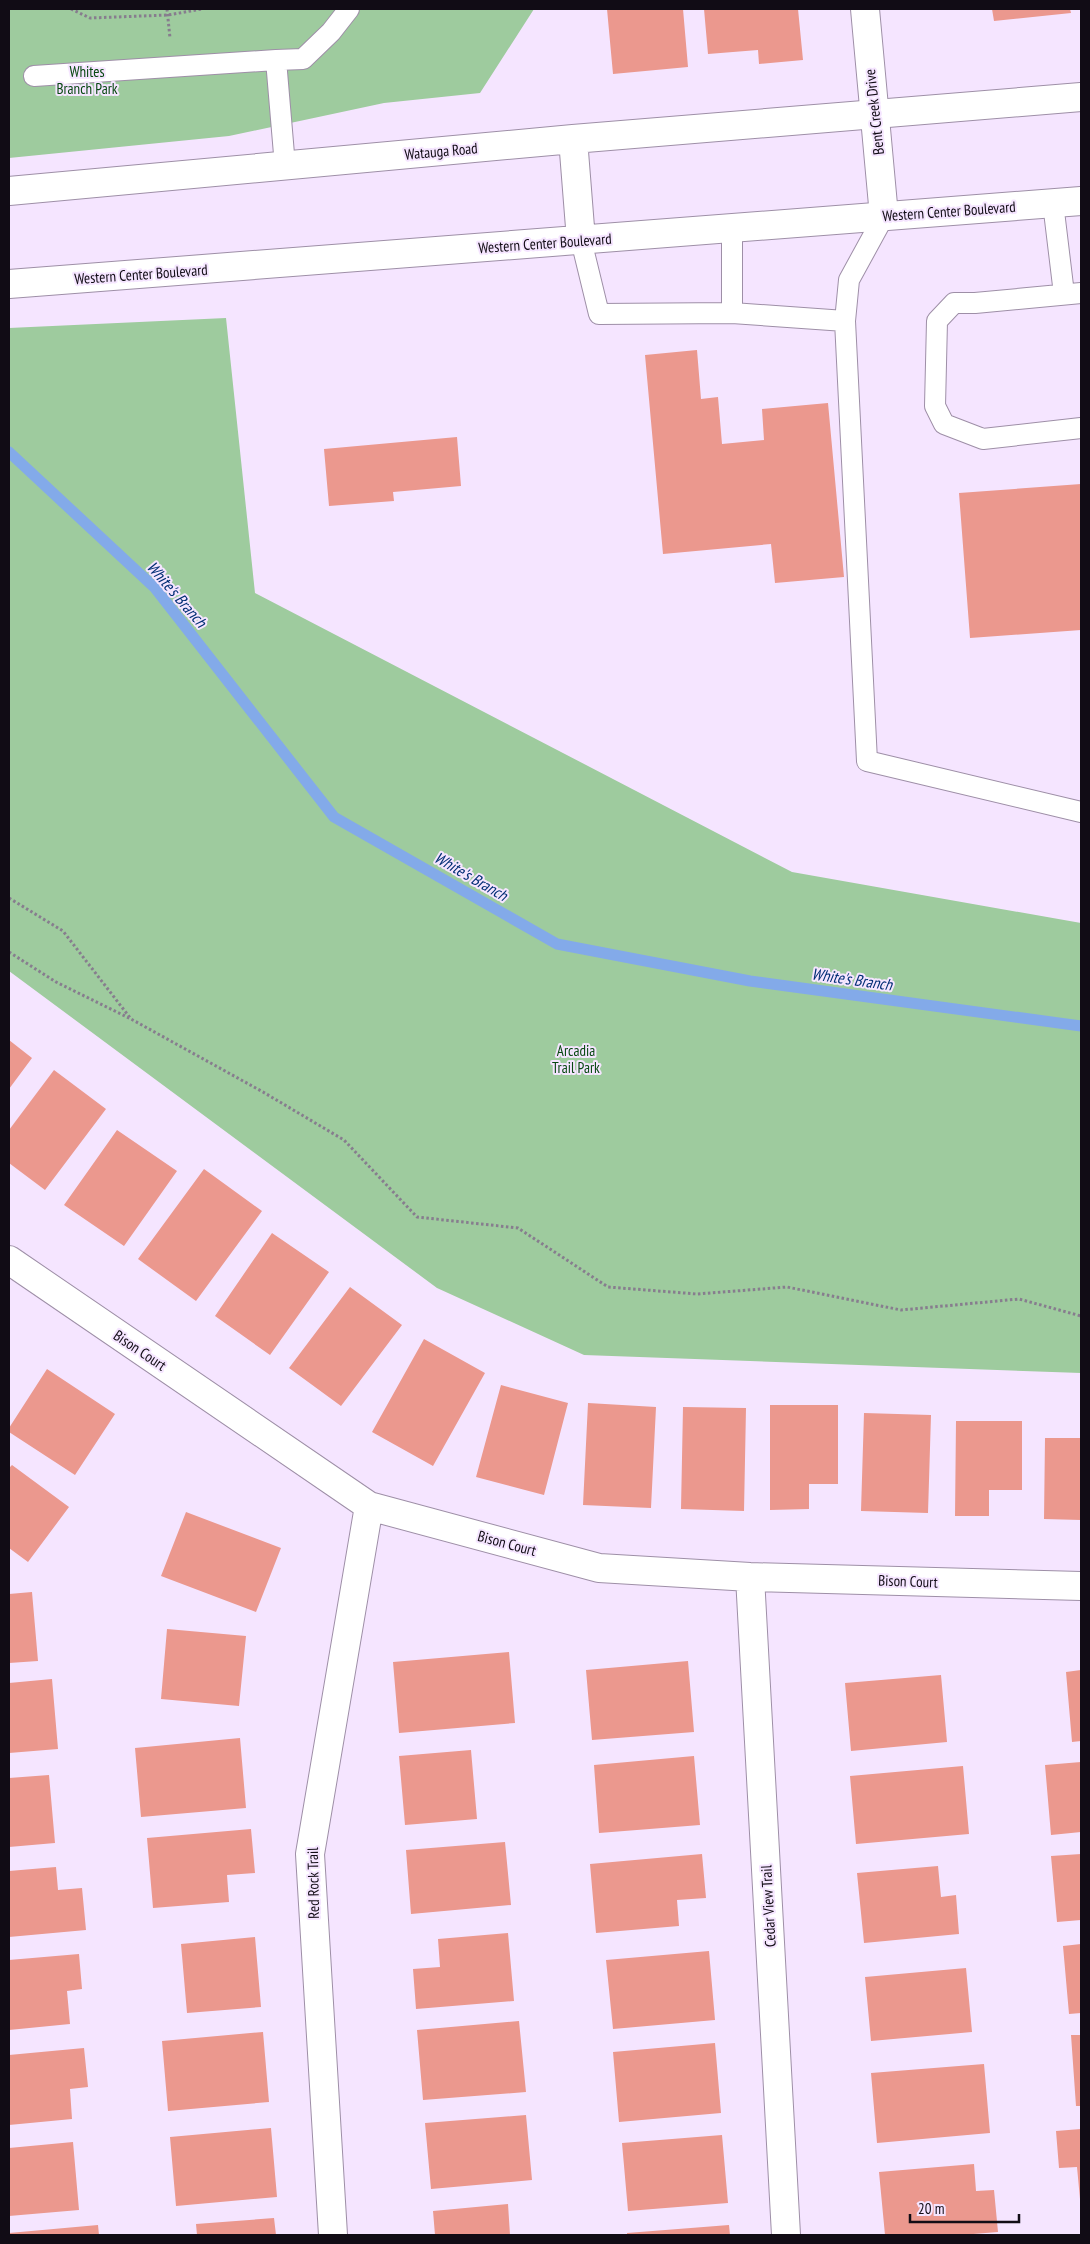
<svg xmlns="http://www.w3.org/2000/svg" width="1090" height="2244" font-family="'PT Sans Narrow',sans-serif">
<rect width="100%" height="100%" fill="#f5e5ff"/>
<path fill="#9ecb9e" d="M9 9H534L480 93 384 103 229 136 9 158Z
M226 318 255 593 792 872 1081 923V1373L584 1355 437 1288 9 971V328Z"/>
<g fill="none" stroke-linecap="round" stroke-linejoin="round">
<path stroke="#83aae9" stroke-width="11" d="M9 452 155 588 334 817 557 944 750 981 1081 1026"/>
</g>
<path fill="#eb988e" d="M607 9H683L688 67 613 74Z
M704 9H798L803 60 759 64 758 50 708 54Z
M992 9H1070L1071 13 994 21Z
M697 350 701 399 718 397 722 444 764 440 762 409 828 403 844 577 775 583 771 544 663 554 645 355Z
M457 437 461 486 393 492 394 501 329 506 324 449Z
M1081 484V630L970 638 959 493Z
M9 1040 32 1058 9 1089Z
M54 1070 106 1109 45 1190 9 1163V1130Z
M117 1130 177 1171 124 1246 64 1205Z
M204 1169 262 1211 196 1301 138 1259Z
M272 1233 329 1272 270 1355 215 1316Z
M350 1287 402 1325 341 1406 289 1368Z
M424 1339 485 1373 433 1466 372 1432Z
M47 1369 115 1414 75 1475 9 1432V1428Z
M501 1385 568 1403 544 1495 476 1477Z
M588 1403 656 1407 651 1508 583 1505Z
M770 1405H838V1484H809V1509L770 1510Z
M683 1407 746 1408 744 1511 681 1509Z
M864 1413 931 1415 928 1513 861 1511Z
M956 1421H1022V1490H989V1516H955Z
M1045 1438H1081V1520L1044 1519Z
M12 1465 69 1507 28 1562 9 1548V1468Z
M186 1512 281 1548 256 1612 161 1576Z
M32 1592 38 1661 9 1663V1594Z
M167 1629 246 1636 239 1706 161 1699Z
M509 1652 515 1723 399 1733 393 1662Z
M688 1661 694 1732 592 1740 586 1670Z
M1081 1670V1741L1072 1742 1066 1672Z
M941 1675 947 1742 851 1751 845 1683Z
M52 1679 58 1749 9 1753V1683Z
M240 1738 246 1808 141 1817 135 1748Z
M471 1750 477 1819 405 1825 399 1756Z
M694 1756 700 1825 599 1833 594 1765Z
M1081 1762V1832L1051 1835 1045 1765Z
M963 1766 969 1834 856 1844 850 1776Z
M49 1775 55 1843 9 1847V1778Z
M251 1829 255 1873 227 1875 229 1902 153 1908 147 1838Z
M505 1842 511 1905 411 1914 406 1850Z
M702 1854 706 1898 677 1900 679 1926 596 1933 590 1864Z
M1081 1854V1920L1057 1922 1051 1856Z
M938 1866 941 1897 956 1895 959 1934 864 1943 857 1873Z
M56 1867 58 1890 82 1888 86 1930 9 1937V1871Z
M508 1933 514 2001 416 2009 413 1969 440 1967 438 1939Z
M255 1937 261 2007 187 2013 181 1944Z
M1081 1944V2013L1069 2014 1063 1946Z
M709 1951 715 2020 613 2029 606 1960Z
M79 1954 82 1989 67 1991 70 2024 9 2030V1960Z
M966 1968 972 2032 871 2041 865 1977Z
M519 2021 526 2092 423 2100 417 2030Z
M263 2032 269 2102 168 2111 162 2041Z
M1071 2035H1081V2106H1076Z
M715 2043 721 2113 619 2122 613 2052Z
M84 2048 88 2087 70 2089 72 2119 9 2125V2055Z
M984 2064 990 2133 877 2143 871 2073Z
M526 2115 532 2180 431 2189 425 2123Z
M271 2128 277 2197 176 2206 170 2137Z
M1081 2129V2199H1080L1077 2167 1059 2168 1056 2131Z
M722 2135 728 2203 628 2211 622 2143Z
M73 2142 79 2210 9 2216V2148Z
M974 2164 976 2191 994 2190 998 2232 961 2235H885L879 2172Z
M508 2204 510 2235H435L433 2211Z
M274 2218 276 2235H197L196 2224Z
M98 2225 99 2235H9V2233Z
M729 2225 730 2235H627V2233Z"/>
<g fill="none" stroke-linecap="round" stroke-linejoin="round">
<defs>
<path id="service" d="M276 60 303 59 331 32 349 9
M34 76 276 60 285 166
M1053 203 1064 294
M884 216 849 280 845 321 867 761 1081 812
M581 240 599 314 732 313 845 321
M1081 293 975 303H954L937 321 935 406 944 424 983 439 1081 428
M732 313V228"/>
<path id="minor" d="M9 1260 369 1506 599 1568 750 1577 1081 1586
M750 1577 786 2235
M333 2235 310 1854 369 1506"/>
<path id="tertiary" d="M865 9 884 216"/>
<path id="secondary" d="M573 139 581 240
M9 191 573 139 1081 97
M9 284 1081 201"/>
</defs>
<use href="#service" stroke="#9e8fa7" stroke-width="22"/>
<use href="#minor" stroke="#9e8fa7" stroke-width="30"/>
<use href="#tertiary" stroke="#9e8fa7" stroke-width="30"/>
<use href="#secondary" stroke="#9e8fa7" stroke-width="30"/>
<path stroke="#877d8e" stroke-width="3" stroke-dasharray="2.5 2.5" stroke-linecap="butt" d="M71 9 90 18 168 15 202 9
M167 9 170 38
M9 898 63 931 131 1019 263 1092 344 1140 417 1217 518 1228 608 1287 697 1294 787 1287 901 1310 1019 1299 1081 1316
M9 952 56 982 131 1019"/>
<use href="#service" stroke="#fff" stroke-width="20"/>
<use href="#minor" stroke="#fff" stroke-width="28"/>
<use href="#tertiary" stroke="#fff" stroke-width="28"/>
<use href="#secondary" stroke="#fff" stroke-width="28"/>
</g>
<g text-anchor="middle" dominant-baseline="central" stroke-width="4" stroke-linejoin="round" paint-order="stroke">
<g font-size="15" fill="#074811" stroke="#f5e5ff">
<text x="87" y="71">Whites<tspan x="87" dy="17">Branch Park</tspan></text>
<text x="576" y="1050">Arcadia<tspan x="576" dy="17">Trail Park</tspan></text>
</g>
<g font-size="15" fill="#110c15" stroke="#f5e5ff">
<text transform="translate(874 112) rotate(-96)">Bent Creek Drive</text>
<text transform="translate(441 151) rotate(-5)">Watauga Road</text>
<text transform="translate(949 211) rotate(-4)">Western Center Boulevard</text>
<text transform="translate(545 243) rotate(-4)">Western Center Boulevard</text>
<text transform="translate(141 274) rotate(-4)">Western Center Boulevard</text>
<text transform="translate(140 1350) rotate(34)">Bison Court</text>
<text transform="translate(507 1543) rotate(15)">Bison Court</text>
<text transform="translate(908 1581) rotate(2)">Bison Court</text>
<text transform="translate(313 1883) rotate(-91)">Red Rock Trail</text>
<text transform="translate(768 1906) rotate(-93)">Cedar View Trail</text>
</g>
<g font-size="16" font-style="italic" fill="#002d74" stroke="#f5e5ff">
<text transform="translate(177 594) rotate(49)">White's Branch</text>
<text transform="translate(471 876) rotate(30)">White's Branch</text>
<text transform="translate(852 979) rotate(8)">White's Branch</text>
</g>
</g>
<rect width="1090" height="2244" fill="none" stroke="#110c15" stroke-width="20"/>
<path d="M910 2214v8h109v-8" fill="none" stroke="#110c15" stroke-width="2.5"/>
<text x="918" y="2214" font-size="15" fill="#110c15" stroke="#f5e5ff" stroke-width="4" paint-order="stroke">20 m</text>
</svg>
